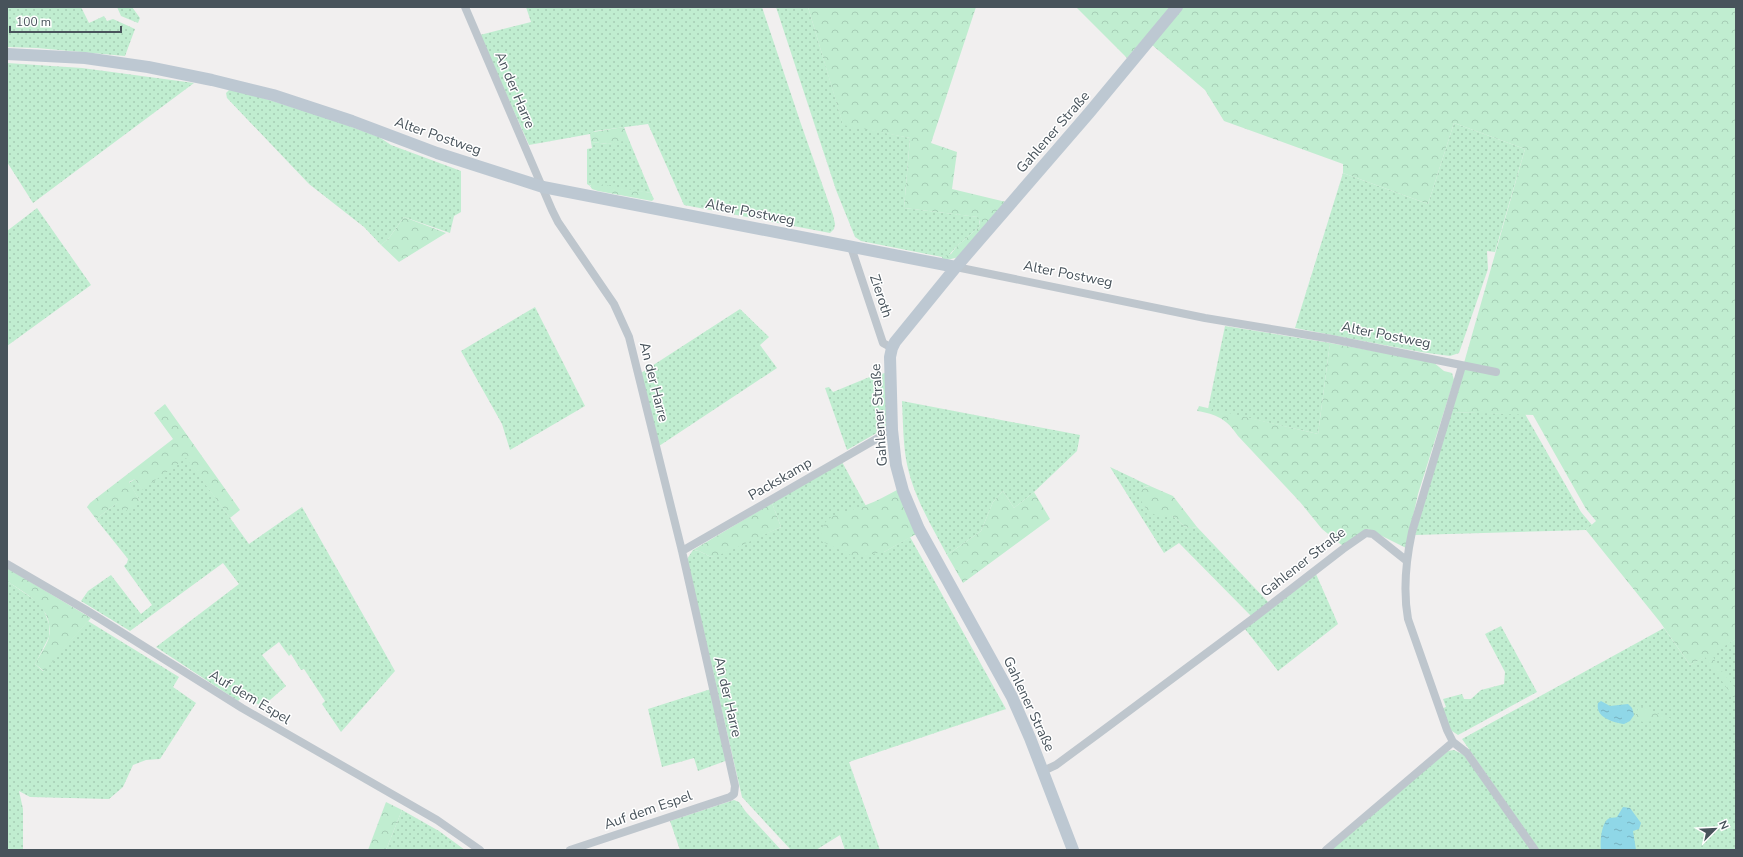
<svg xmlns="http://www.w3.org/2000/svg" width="1743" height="857" font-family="'Nunito Sans',sans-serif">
<defs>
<pattern id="grass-dots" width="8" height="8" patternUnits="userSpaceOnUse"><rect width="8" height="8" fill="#c0edd0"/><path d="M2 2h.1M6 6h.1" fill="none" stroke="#a6cdb5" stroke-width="1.8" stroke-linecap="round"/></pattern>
<pattern id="forest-crowns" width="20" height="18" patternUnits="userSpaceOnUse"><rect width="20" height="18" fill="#c0edd0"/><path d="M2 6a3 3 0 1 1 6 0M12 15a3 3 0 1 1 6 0" fill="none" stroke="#a6cdb5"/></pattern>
<pattern id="water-ripples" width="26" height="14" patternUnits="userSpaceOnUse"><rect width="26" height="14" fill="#8fd7e7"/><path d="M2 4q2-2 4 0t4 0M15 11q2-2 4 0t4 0" fill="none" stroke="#77b1be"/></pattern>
</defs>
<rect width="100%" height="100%" fill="#f1efef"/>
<path fill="url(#grass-dots)" d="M7 7H81L89 23 104 16 107 21 113 19 135 29 125 56 37 48 7 47Z
M117 7H132L140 18 138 23 121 16Z
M526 7H762L801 124 833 215 835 224 834 229 830 233 684 205 648 124 595 131 590 134 529 145 480 35 531 22Z
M776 7H808L843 124 910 138 904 208 979 217 980 226 957 246 948 256 942 257 861 241 855 237 836 190Z
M7 63 82 68 194 83 33 203 7 162Z
M231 88 330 119 379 137 391 145 461 171V212L454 216 450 233 404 217 389 238 381 245 364 227 309 184 227 98 226 93Z
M1454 123 1525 149 1495 252 1487 251 1488 269 1459 353 1450 356 1421 352 1295 328 1343 173 1428 204Z
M623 140H629L651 193 590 185V186L587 184V149L592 148 591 142 608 144Z
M37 208 91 285 7 346V231Z
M535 307 585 406 510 450 502 424 461 351Z
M740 309 769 337 760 345 777 368 659 446 641 373Z
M1225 326 1330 343 1318 434 1208 409Z
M885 373 887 427 847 450 825 388 829 387 833 392 872 376Z
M902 401 1080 435 1077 451 1034 492 1014 508 1003 491 993 502 981 531 947 555C931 525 912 494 906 459 903 440 903 420 902 401Z
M1450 412 1525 414 1581 512 1592 525 1586 530 1415 535Z
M186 457 249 544 302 507 395 671 341 732 322 704 325 701 304 669 301 670 291 654 289 656 279 642 262 655 286 686 262 707 244 695 238 701 156 647 239 584 223 563 130 631 81 601 88 591 111 575 141 614 152 605 124 566 127 563 128 559 96 519 118 502 140 501 129 483 135 479 142 489Z
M841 460 866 506H865L884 552 910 537 1006 709 849 762 880 850H845L840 835 816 850H791L742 797 687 559 693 550 699 551 711 557 781 527 772 503Z
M1110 467 1150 486 1144 487V506C1153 515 1160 516 1172 516 1183 522 1182 531 1197 527L1269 603 1252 617 1179 543 1164 553Z
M1316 574 1338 624 1278 671 1245 629Z
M7 581 42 605 49 624V637L35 664 43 671 88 621 179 677 173 687 196 703 160 759 146 760 133 765 123 787 109 799 30 797 19 791 23 809V850H7Z
M1501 626 1537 692 1458 735 1449 729 1441 709 1446 707 1443 699 1462 694 1464 699H1471L1481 690 1504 684 1505 672 1485 634Z
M1664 628 1690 665 1736 639V850H1539L1462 739Z
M711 689 728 760 698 771 694 758 662 767 648 709Z
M1454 750 1464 755 1533 850H1330L1448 751Z
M734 800 739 802 746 812 781 850H680L670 821Z
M402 810 439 831 465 850H386Z"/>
<path fill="url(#forest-crowns)" d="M808 7H976L931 143 957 152 952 189 1006 202 959 257 943 261 942 257 951 254 957 246 980 226V222L978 217 904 208 910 138 843 125Z
M1076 7H1736V639L1712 654 1717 665 1736 689V701L1705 657 1690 665 1660 622 1586 530 1596 521 1586 509 1533 415 1450 412 1525 149 1454 123 1428 204 1343 173V164L1224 121 1205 90 1144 38 1127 58Z
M624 127 629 140 608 144 591 142 590 134 593 132Z
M593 183 651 193 654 199 652 201 598 191 592 189 590 186Z
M404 217 446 233 399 262 381 245 389 238Z
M1330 343 1433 362 1444 371 1452 373 1454 380 1418 494 1406 548 1368 529 1343 546 1322 529 1300 502 1238 436C1227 419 1216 414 1197 411L1199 406 1318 434Z
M165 404 240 510 230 518 186 458 142 490 135 479 129 482 140 501 124 512 117 503 96 519 87 507 90 503 173 439 154 413Z
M1150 486 1173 496 1197 527C1182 531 1183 522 1172 516 1168 516 1163 517 1159 516 1146 513 1137 501 1142 488Z
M897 490 918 533 884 552 855 557 821 541C819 511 846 514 866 505 877 501 887 495 897 490Z
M1003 491 1014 508 1034 492 1050 519 963 583 947 555 981 531 993 502Z
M772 503 781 527 725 553 711 557 699 551 693 550Z
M7 568 91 618 44 671 35 664C39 656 47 645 49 637 54 607 27 595 7 581Z
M1639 706 1672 719 1644 722 1634 720Z
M386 802 402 810 386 850H368Z"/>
<path fill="url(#water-ripples)" d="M1601 701 1610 706 1628 704 1632 708 1634 715 1630 721 1624 724C1612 722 1595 717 1598 703Z
M1623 807 1630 808 1641 823 1639 829 1633 831 1636 850H1601C1600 843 1601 824 1608 819 1610 817 1615 818 1617 817Z"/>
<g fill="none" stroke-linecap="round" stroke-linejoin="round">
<path stroke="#bec6cd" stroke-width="8" d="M465 7 552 210 558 222 614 304 629 337 682 551 735 786 734 794 730 797 570 850
M851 247 883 343 892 348
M956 267 1205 318 1332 339 1496 372
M1462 366 1412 532C1406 560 1403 591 1408 619L1447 730 1453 742 1467 753 1535 850
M682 551 892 430
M7 564 86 610 242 708 437 820 480 850
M1043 771 1056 765 1098 734 1255 617 1343 549 1366 533 1373 534 1407 561
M1326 850 1453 742"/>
<path stroke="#bdc8d2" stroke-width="12" d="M7 54 85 58 148 67 212 80 273 95 352 121 437 153 543 187 956 267
M1073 850 1030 738 1012 697 919 529 903 491 896 465 892 430 890 357 892 348 895 342 956 267 1089 113 1177 7"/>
</g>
<g text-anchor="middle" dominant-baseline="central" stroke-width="3" stroke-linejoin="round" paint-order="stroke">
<g font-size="14" fill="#48535b" stroke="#fff">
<text transform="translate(515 90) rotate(67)">An der Harre</text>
<text transform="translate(1053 132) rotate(-49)">Gahlener Straße</text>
<text transform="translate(438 136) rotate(19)">Alter Postweg</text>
<text transform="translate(750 212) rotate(11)">Alter Postweg</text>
<text transform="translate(1068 274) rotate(11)">Alter Postweg</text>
<text transform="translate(881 296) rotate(72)">Zieroth</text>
<text transform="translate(1386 335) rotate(11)">Alter Postweg</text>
<text transform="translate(654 382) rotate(76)">An der Harre</text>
<text transform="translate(879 415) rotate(-94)">Gahlener Straße</text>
<text transform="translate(780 479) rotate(-30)">Packskamp</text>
<text transform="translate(1303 562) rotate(-38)">Gahlener Straße</text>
<text transform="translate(250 697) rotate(31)">Auf dem Espel</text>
<text transform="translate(728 697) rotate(77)">An der Harre</text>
<text transform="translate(1029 704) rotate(65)">Gahlener Straße</text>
<text transform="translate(648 810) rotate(-19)">Auf dem Espel</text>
</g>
</g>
<rect width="1743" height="857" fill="none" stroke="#48535b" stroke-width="16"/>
<g transform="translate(1715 829) rotate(66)" stroke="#ffffff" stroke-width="3" paint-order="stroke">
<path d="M0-3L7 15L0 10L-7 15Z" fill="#48535b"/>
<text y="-6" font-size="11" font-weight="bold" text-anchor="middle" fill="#48535b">N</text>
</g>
<path d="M10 26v6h111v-6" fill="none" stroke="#48535b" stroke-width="2"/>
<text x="16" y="26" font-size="12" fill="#48535b" stroke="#ffffff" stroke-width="3" paint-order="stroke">100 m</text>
</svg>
